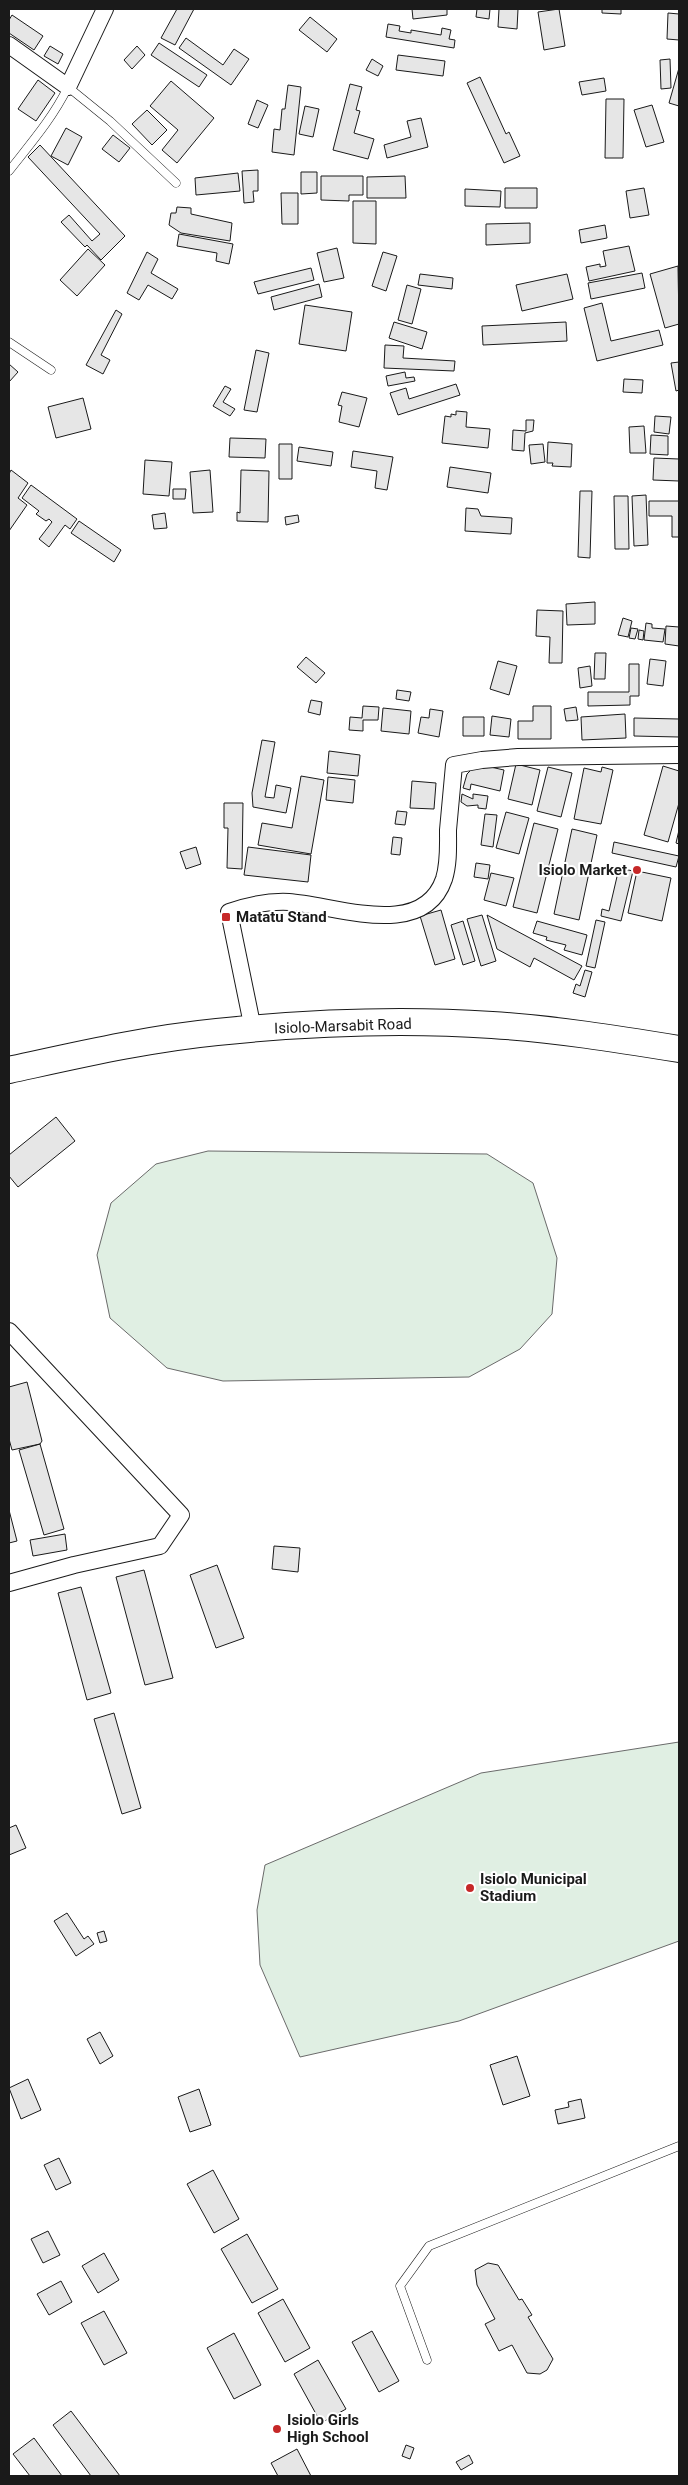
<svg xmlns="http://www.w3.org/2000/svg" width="688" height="2485" font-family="Roboto,sans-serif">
<rect width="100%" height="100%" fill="#fff"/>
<path fill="#e0efe3" stroke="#6a6a6a" d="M208 1151 487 1154 533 1183 557 1258 552 1314 520 1349 469 1377 223 1381 167 1368 110 1318 97 1255 111 1203 156 1164Z
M679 1742V1941L459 2021 300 2057 260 1965 257 1910 265 1865 481 1773Z"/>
<path fill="#e6e6e6" stroke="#1a1a1a" d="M177 9H194L175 45 161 38Z
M412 9H447V15L413 19Z
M477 9H490L489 19 476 17Z
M499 9H518L517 29 498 27Z
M559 9 565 46 544 50 538 12Z
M602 9H621V14L602 13Z
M668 13 679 14V40L667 39Z
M12 15 43 36 34 50 9 33V20Z
M310 17 337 39 327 52 299 30Z
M388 24 400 26 399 31 411 33V30L441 35 442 28 451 30 449 39 455 40 454 48 386 37Z
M186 38 223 65 234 49 249 59 231 85 179 48Z
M159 43 207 75 199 87 151 55Z
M50 46 63 54 58 64 44 56Z
M137 46 145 55 132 69 124 60Z
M398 55 445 61 443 76 396 70Z
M372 59 383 66 378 76 366 70Z
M670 59 671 88 661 89 660 60Z
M679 68V106L669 103Z
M480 77 506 134 509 132 520 156 504 163 467 83Z
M604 78 606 91 582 95 579 82Z
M38 80 55 93 36 121 18 109Z
M171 81 214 118 177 163 162 150 178 130 150 106Z
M350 84 362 87 356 110 360 111 354 133 374 139 368 159 333 150Z
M288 85 301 87 294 155 272 152 274 129 280 130 282 109H285Z
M606 99H624L623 158H605Z
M257 100 268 105 258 128 248 124Z
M652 105 664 142 646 147 634 110Z
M305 106 319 109 313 137 299 134Z
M147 110 167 130 152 145 132 124Z
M421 118 428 147 387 158 384 145 411 137 407 121Z
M66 128 82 137 68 165 51 156Z
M113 135 130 148 119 162 102 149Z
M40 145 125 236 101 260 87 245 85 247 61 222 69 215 92 241 100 234 28 157Z
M258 170V191H253L254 202 244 203 242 171Z
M301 172H317V193L301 194Z
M238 173 240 191 196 195 195 178Z
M321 176H363V195H349V201L321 200Z
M405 176 406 198H367V177Z
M505 188H537V208H505Z
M644 188 649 215 630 218 626 191Z
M465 189 501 191 500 207 465 206Z
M281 193H298V224H282Z
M353 201H376V244L353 243Z
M177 207 191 208V214L232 223 230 241 181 233 169 225 171 213H176Z
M530 223V243L486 245V224Z
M605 225 607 238 581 243 579 230Z
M179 234 233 244 229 264 216 261 217 253 177 246Z
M629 246 635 271 589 281 586 267 600 264V267L606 266 603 251Z
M337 248 344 278 324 282 317 253Z
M88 249 105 265 77 296 60 280Z
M147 252 158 259 151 273 178 289 172 299 148 285 139 300 127 293Z
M383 252 397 256 386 291 372 286Z
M678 266 679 324 665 328 650 274Z
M311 268 314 280 258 294 254 282Z
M642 273 645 288 591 299 588 283Z
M420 274 453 278 452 289 418 285Z
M567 274 573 299 522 311 516 285Z
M319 284 322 297 274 310 271 297Z
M407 285 421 289 412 324 398 320Z
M602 303 611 341 659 330 663 345 597 361 584 308Z
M305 305 352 312 346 351 299 344Z
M116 310 122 314 101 355 110 360 103 374 86 365Z
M394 322 427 332 422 349 389 338Z
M566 322 567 341 483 345 482 326Z
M385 345 404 346 403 358 455 361 454 371 384 368Z
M256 350 269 353 257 412 244 410Z
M679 362V390L676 391 671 363Z
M9 364 18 372 9 382Z
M405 372 406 378 414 377 415 381 388 386 386 376Z
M624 379 643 380 642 393 623 392Z
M456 384 460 395 398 415 390 393 406 388 409 399Z
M225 386 231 389 223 402 235 409 230 416 213 406Z
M342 392 367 398 359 427 339 422 342 406 338 405Z
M83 398 91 429 56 438 48 407Z
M456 411 467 412 466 427 490 429 488 448 442 443 445 416 451 417V414L456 415Z
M655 416 671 417 669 434 654 432Z
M526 420H534L533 431 525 433 524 451 512 450 513 430 526 431Z
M644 426 646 453H630L629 427Z
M651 435 668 436V455L650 454Z
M230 438 266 439 265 458 229 457Z
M548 442 572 444 571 467 552 466 553 463H547Z
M279 444H292V479H279Z
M543 444 545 462 531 464 529 445Z
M299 447 333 452 331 466 297 461Z
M353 451 393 457 387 490 375 488 377 471 351 467Z
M654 458 679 459V481L653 480Z
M145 460 172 462 169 496 143 494Z
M450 467 491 473 488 493 447 487Z
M11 470 28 483 18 498 27 505 9 531V474Z
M210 470 213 512 193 513 190 472Z
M241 470 269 471 268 522 237 521V512L240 513Z
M31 485 77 519 70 529 65 525 49 547 39 539 52 522 49 519 46 521 36 514 39 511 22 498Z
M173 489H186L185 499H173Z
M580 491H592L590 558 578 557Z
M646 495 648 545 634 546 632 496Z
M614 496H628L629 549H615Z
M649 501H679V537H672V516H649Z
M466 508 478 509 481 516 512 518 511 534 465 531Z
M165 513 167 528 154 529 152 515Z
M298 515 299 522 286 525 285 517Z
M79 521 121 550 114 562 71 533Z
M595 602V624L567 625 566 604Z
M537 610 563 611 562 663H549L550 637 536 636Z
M623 618 632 621 628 637 618 635Z
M646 623 652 624V628L665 629 663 642 644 640Z
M666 626 679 627V646L665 644Z
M631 628 638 629 635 639 629 638Z
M639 630 644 631 643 640 638 639Z
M595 653H606L605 679H594Z
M306 657 325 673 316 683 297 667Z
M650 659 666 661 663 686 647 684Z
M498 661 517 666 509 695 490 689Z
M629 664H639V696H630V705L588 706V692H629Z
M590 666 592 686 580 688 578 668Z
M397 690 411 692 409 701 396 699Z
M311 700 322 702 320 715 308 712Z
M363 706 379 707 378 720H363V731L349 730 350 717 362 718Z
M533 706H551V739H518V721H533Z
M576 707 578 720 566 721 564 709Z
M383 708 411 711 409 734 381 731Z
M430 709 443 711 439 737 418 733 421 717 429 718Z
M625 714 626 738 582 740 581 717Z
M492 716 511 719 509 737 490 735Z
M463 717H484V736H463Z
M634 718 679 719V737L634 736Z
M262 740 275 742 265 797 274 798 276 785 291 788 286 813 253 807 252 793Z
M329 751 360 755 358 776 327 773Z
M477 764 504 770 500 791 471 784 470 790 463 788 467 774Z
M516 764 540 770 532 805 508 799Z
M663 766 679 771V803L668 842 644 835Z
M548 767 572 773 561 817 537 811Z
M602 767 613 770 601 824 574 819 584 768 601 772Z
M301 776 324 780 311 854 258 845 262 823 292 828Z
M328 777 355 780 353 803 326 800Z
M412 781 436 783 434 809 410 808Z
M462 794 473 799V794L488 796 486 809 478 808V805L467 806 461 802Z
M224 803H243L242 869 227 868 228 828H224Z
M397 811 407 812 405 825 395 824Z
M506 812 529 818 519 854 496 848Z
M485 814 497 815 493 847 481 845Z
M534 823 558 829 537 913 513 907Z
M572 829 597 835 579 920 554 914Z
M679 830V844L676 843Z
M393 837 402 838 400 855 391 854Z
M614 842 679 856 676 867 612 853Z
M196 847 201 864 186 869 180 852Z
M248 847 311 855 308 882 244 875Z
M476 863 490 865 488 879 474 877Z
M619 868 633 871 621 921 601 916 602 909 609 911Z
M637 871 671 878 662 921 628 913Z
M491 873 514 878 506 906 484 900Z
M441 910 455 959 435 965 420 916Z
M482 915 496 961 481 966 467 919Z
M487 915 582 966 574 980 534 958 530 967 497 949Z
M596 920 605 922 595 968 586 966Z
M463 921 475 961 463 965 451 925Z
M537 921 587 935 582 955 564 950 566 945 546 940 547 937 533 933Z
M585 970 592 972 585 997 573 993 576 984 580 986Z
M56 1117 75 1141 18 1187 9 1176V1155Z
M27 1382 42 1441 40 1444 12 1450 9 1439V1387Z
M40 1444 64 1529 44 1535 19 1450Z
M9 1510 17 1541 9 1543Z
M65 1534 67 1550 33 1556 30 1540Z
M274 1546 300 1548 298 1572 272 1569Z
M217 1565 244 1638 216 1648 190 1575Z
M144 1570 173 1678 145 1685 116 1577Z
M81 1587 111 1693 87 1700 58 1593Z
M114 1713 141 1808 122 1814 94 1719Z
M16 1825 26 1848 9 1855V1828Z
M67 1913 84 1939 88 1936 94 1944 76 1956 54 1921Z
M104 1931 107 1941 100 1943 97 1933Z
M100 2032 113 2056 100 2064 87 2039Z
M517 2056 530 2096 503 2105 490 2065Z
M28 2079 41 2110 21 2119 9 2088Z
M199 2089 211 2125 190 2132 178 2097Z
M581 2099 585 2118 558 2124 555 2110 569 2107 568 2102Z
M59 2158 71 2183 56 2190 44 2165Z
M213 2170 239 2219 214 2233 187 2184Z
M48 2231 60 2255 43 2263 31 2239Z
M247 2234 278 2289 252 2303 221 2249Z
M104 2253 119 2280 98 2293 82 2266Z
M488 2263 498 2265 519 2300 522 2299 532 2315 528 2317 553 2359 547 2370 540 2374 527 2373 512 2345 499 2351 485 2324 495 2319 477 2285 475 2270Z
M61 2281 72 2302 49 2315 37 2294Z
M283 2299 310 2348 285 2362 258 2313Z
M104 2311 127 2353 104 2365 81 2323Z
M372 2331 399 2381 379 2392 352 2342Z
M234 2333 261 2385 234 2399 207 2348Z
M318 2360 346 2409 321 2423 294 2374Z
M71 2411 120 2476H91L53 2425Z
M34 2438 62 2476H30L13 2454Z
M406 2445 414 2448 410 2459 402 2456Z
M297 2449 311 2476H278L271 2463Z
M469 2455 473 2463 461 2470 456 2462Z"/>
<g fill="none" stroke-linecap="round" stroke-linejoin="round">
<defs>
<path id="service" d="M9 171C31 143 52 119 68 87L110 121 176 183
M9 342 51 370
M427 2360 400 2286 429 2246 679 2146"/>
<path id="minor" d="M9 45 68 87 105 9
M253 1029 229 912C249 905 269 901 289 902 335 905 423 941 444 879 449 863 448 846 448 830 450 808 452 787 454 765L482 760 518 757 679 755
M9 1331 181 1515 160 1546 74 1565 9 1583"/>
<path id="trunk" d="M9 1070C78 1055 146 1039 217 1032 304 1023 404 1019 492 1025 555 1029 617 1039 679 1049"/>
</defs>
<use href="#service" stroke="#1a1a1a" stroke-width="9"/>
<use href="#minor" stroke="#1a1a1a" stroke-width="18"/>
<use href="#trunk" stroke="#1a1a1a" stroke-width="28"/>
<use href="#service" stroke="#fff" stroke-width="8"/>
<use href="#minor" stroke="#fff" stroke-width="16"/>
<use href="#trunk" stroke="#fff" stroke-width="26"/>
</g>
<g fill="#c62828" stroke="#fff" stroke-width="2">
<circle cx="637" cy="870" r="5"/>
<rect x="221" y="912" width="10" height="10" rx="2.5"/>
<circle cx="470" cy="1888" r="5"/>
<circle cx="277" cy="2429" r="5"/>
</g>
<g text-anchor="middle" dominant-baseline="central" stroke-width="4" stroke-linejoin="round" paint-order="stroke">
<g font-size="15" font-weight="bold" fill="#1a1a1a" stroke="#fff" text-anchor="start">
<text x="627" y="870" text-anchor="end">Isiolo Market</text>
<text x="236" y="917">Matatu Stand</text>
<text x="480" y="1879">Isiolo Municipal<tspan x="480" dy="17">Stadium</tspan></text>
<text x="287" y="2420">Isiolo Girls<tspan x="287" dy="17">High School</tspan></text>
</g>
<g font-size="15" fill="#1a1a1a" stroke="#fff">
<text transform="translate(343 1026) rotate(-2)">Isiolo-Marsabit Road</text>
</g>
</g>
<rect width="688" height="2485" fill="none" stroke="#1a1a1a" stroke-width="20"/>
</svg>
